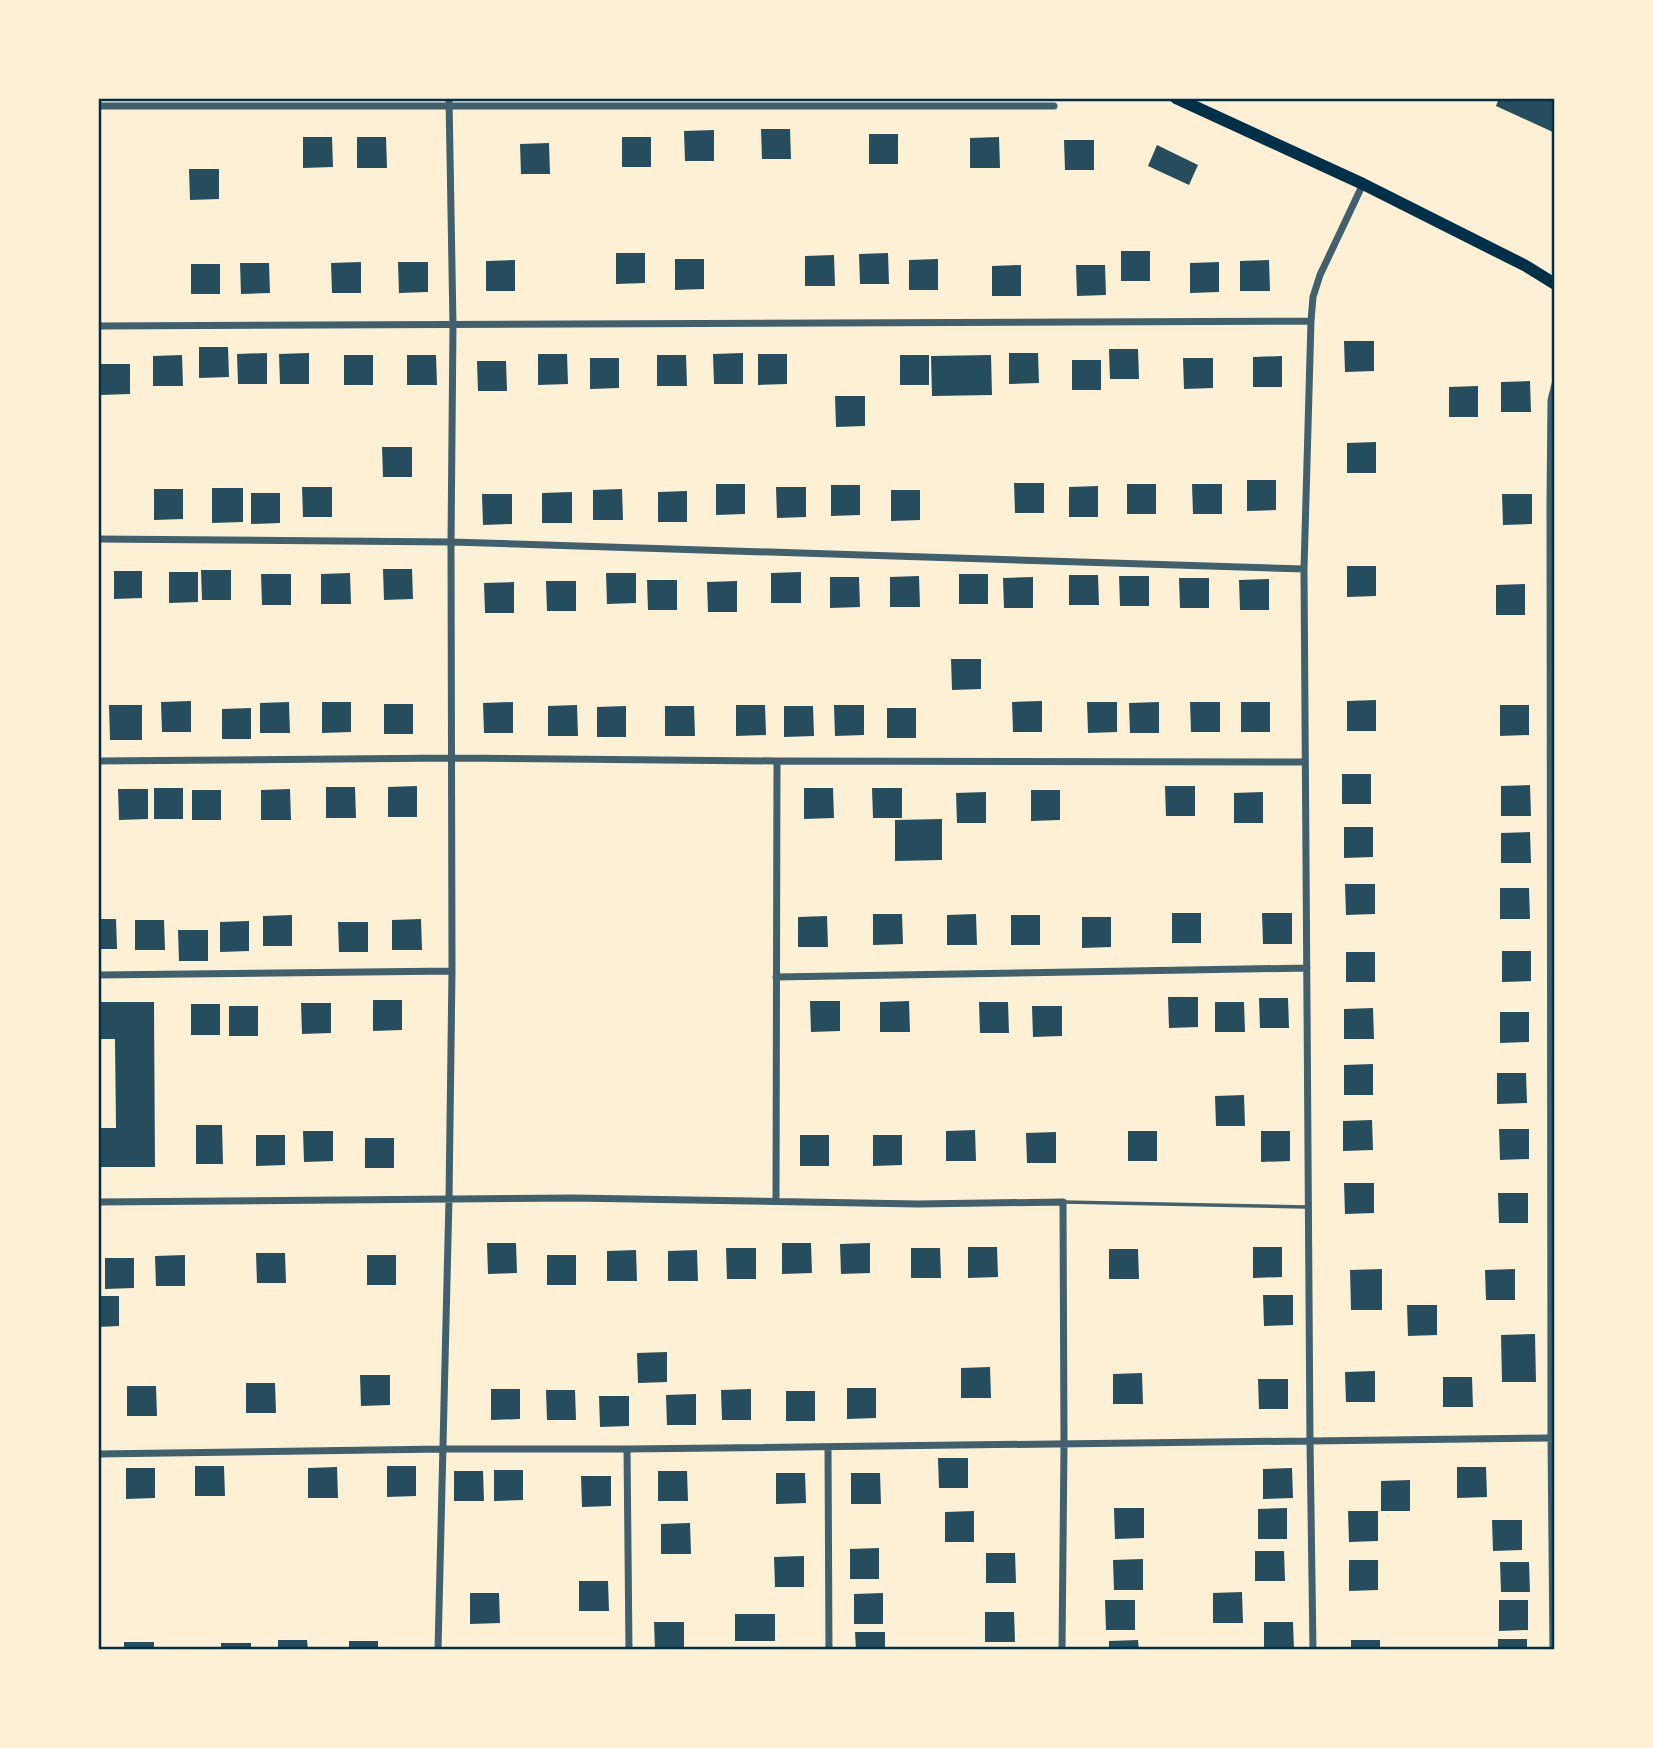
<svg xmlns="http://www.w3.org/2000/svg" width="1653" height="1748" font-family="'Open Sans',sans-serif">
<rect width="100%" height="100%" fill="#fdf0d5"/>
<path fill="#264d5e" d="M1499 98H1551L1555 100V133L1496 106Z
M761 129H790L791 159H762Z
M714 130V161H685L684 131Z
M869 134H898V164H869Z
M303 137H332L333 167 303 168Z
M357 137H386L387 168H357Z
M622 137H651V167H622Z
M999 137 1000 168H970V138Z
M1064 140H1094V170H1065Z
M549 143 550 174H521L520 144Z
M1157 145 1198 165 1189 185 1148 166Z
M189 169H219V199L190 200Z
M1121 251H1150V281H1121Z
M616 253H645V283L616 284Z
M888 253 889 284H860L859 254Z
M834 255 835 286H805V256Z
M675 259H704V289L675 290Z
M938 259V290H909V260Z
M515 260V291H486V261Z
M1269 260 1270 291H1240V261Z
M361 262V293H332L331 263Z
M398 262H428V292L399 293Z
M1219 262V292L1190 293V263Z
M240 263H269L270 293 241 294Z
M191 264H220V294H191Z
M1021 265V296H992V266Z
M1076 265H1105L1106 295 1077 296Z
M1344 341H1374V371L1345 372Z
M199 347H228L229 377 199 378Z
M1109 349H1138L1139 379H1110Z
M267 353V384H238L237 354Z
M309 353V384H280L279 354Z
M743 353V384H714L713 354Z
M1009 353H1038L1039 383 1009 384Z
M538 354H567L568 384 538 385Z
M758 354H787V384L758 385Z
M182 355 183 386H153V356Z
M344 355H373V385H344Z
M407 355H436L437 385H407Z
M657 355H686L687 386H657Z
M900 355H929V385H900Z
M991 355 992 395 932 396 931 356Z
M1282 356V387H1253V357Z
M590 358H619V388L590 389Z
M1183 358H1213V388L1184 389Z
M1072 360H1101V390H1072Z
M477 361H506L507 391H478Z
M101 364H130V394L101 395Z
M1530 381 1531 412H1501V382Z
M1478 386V417H1449V387Z
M835 396H865V426L836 427Z
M1376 442V473H1347V443Z
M382 447H412V477H383Z
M1247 480H1276V510L1247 511Z
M1014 483H1044V513H1015Z
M716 484H745V514L716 515Z
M1127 484H1156V514H1127Z
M1192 484H1222V514H1193Z
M831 485H860V515L831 516Z
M1098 486V517H1069V487Z
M302 487H332V517H303Z
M776 487H806V517L777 518Z
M212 488H243V522L212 523Z
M154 489H183V519L154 520Z
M622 489 623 520H593V490Z
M891 490H920V520L891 521Z
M687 491V522H658V492Z
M572 492V523H542V493Z
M251 493H280V523L251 524Z
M482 494H512V524L483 525Z
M1502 494H1532V524L1503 525Z
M1347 566H1376V596L1347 597Z
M383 569H412L413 599 384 600Z
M201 570H231V600H202Z
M114 571H142V598L114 599Z
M169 572H198V602L169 603Z
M801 572V603H771V573Z
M350 573 351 604H321V574Z
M606 573H636V603L607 604Z
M261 574H291V605H262Z
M959 574H988V604H959Z
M1069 575H1098L1099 605H1069Z
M919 576 920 607H890V577Z
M1119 576H1149V606H1120Z
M830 577H859L860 607 830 608Z
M1033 577V608H1004L1003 578Z
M1179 578H1209V608H1180Z
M1269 579V610H1240L1239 580Z
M647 580H677V610H648Z
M546 581H576V611H547Z
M737 581V612H708L707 582Z
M514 582V613H485L484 583Z
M1525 584V615H1496V585Z
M951 659H981V689L952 690Z
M1376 700V731H1347V701Z
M191 701V732H162L161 702Z
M1042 701V732H1013L1012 702Z
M289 702 290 733H260V703Z
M322 702H351V732L322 733Z
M513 702V733H484L483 703Z
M1087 702H1117V732L1088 733Z
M1159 702V733H1130L1129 703Z
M1190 702H1220V732H1191Z
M1241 702H1270V732H1241Z
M384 704H413V734H384Z
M109 705H142V740H110Z
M577 705 578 736H548V706Z
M736 705H765L766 735 736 736Z
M834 705H864V735L835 736Z
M1500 705H1529V735L1500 736Z
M626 706V737H597V707Z
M665 706H694L695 736H665Z
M784 706H813L814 736 784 737Z
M251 708V739H222V709Z
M887 708H916V738H887Z
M1342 774H1371V804H1342Z
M1530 785 1531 816H1501V786Z
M417 786V817H388V787Z
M1165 786H1195V816H1166Z
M326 787H355L356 818H326Z
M154 788H183V819H154Z
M804 788H833L834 818 804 819Z
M872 788H902V818H873Z
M118 789H148V819L119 820Z
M290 789 291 820H261V790Z
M192 790H221V820H192Z
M1031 790H1060V820L1031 821Z
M986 792V823H957L956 793Z
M1263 792V823H1234V793Z
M942 819V860L895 861V820Z
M1344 827H1373V857L1344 858Z
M1530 832 1531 863H1501V833Z
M1345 884H1375V914L1346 915Z
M1500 888H1529L1530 919H1500Z
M1172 913H1201V943H1172Z
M1262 913H1292V944H1263Z
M873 914H902L903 944 873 945Z
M976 914 977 945H947V915Z
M292 915V946H263V916Z
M1011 915H1040V945H1011Z
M827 916 828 947H798V917Z
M1082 917H1111V947L1082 948Z
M98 919H116L117 949H98Z
M421 919 422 950H392V920Z
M135 920H164L165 950H135Z
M249 921V951L220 952V922Z
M338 922H368V952H339Z
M178 930H208V961H179Z
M1502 951H1531V981L1502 982Z
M1346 952H1375V982H1346Z
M1168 997H1198V1027L1169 1028Z
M1259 998H1288L1289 1028H1260Z
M373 1000H402V1030L373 1031Z
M810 1001H840V1031L811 1032Z
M909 1001 910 1032H880V1002Z
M98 1002H154L155 1167H98V1128H116L115 1039H98Z
M979 1002H1008L1009 1033H980Z
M1215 1002H1244L1245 1032H1215Z
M301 1003H331V1033L302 1034Z
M191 1004H220V1035H191Z
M229 1006H258V1036H229Z
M1032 1006H1062V1036L1033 1037Z
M1373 1008 1374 1039H1344V1009Z
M1500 1012H1529V1042L1500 1043Z
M1373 1064V1095H1344V1065Z
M1497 1073H1526L1527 1103 1497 1104Z
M1244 1095 1245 1126H1216L1215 1096Z
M1372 1120 1373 1150 1343 1151V1121Z
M196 1125H222L223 1164H196Z
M1499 1129H1529V1159L1500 1160Z
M975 1130 976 1161H946V1131Z
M303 1131H333V1161L304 1162Z
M1128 1131H1157V1161H1128Z
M1261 1131H1290V1161L1261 1162Z
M1056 1132V1163H1027L1026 1133Z
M256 1135H285V1165L256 1166Z
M800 1135H829V1166H800Z
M873 1135H902V1165L873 1166Z
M365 1138H394V1168H365Z
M1344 1183H1374V1213L1345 1214Z
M1498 1193H1528V1223H1499Z
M487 1243H516L517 1273 488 1274Z
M782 1243H811L812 1273 782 1274Z
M870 1243V1273L841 1274 840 1244Z
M968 1247H997L998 1277 968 1278Z
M1253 1247H1282V1277L1253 1278Z
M726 1248H756V1279H727Z
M911 1248H940L941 1278H911Z
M1109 1249H1138L1139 1279H1109Z
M636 1250 637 1281H607V1251Z
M697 1250 698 1281H668V1251Z
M256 1253H285L286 1283H257Z
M185 1255V1286H156L155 1256Z
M367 1255H396V1285H367Z
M547 1255H576V1285H547Z
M105 1258H134V1288L105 1289Z
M1382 1269V1310H1351L1350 1270Z
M1515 1269V1300H1486L1485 1270Z
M1263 1295H1293V1325L1264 1326Z
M98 1296H119V1326L98 1327Z
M1407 1305H1437V1335L1408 1336Z
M1535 1334 1536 1382H1502L1501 1335Z
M667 1352V1382L638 1383 637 1353Z
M990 1367 991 1398H961V1368Z
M1375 1371V1402H1346L1345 1372Z
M1142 1373 1143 1404H1113V1374Z
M360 1375H390V1405L361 1406Z
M1443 1377H1472L1473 1407H1443Z
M1258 1379H1288V1409H1259Z
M246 1383H275L276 1413H246Z
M127 1386H156L157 1416H127Z
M847 1388H876V1418L847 1419Z
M491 1389H520V1419L491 1420Z
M751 1389V1420H722L721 1390Z
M546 1390H575L576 1420H547Z
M786 1391H815V1421H786Z
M696 1394V1425H667L666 1395Z
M599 1396H629V1426L600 1427Z
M938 1458H968V1488H939Z
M195 1466H224L225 1496H195Z
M387 1466H416V1496L387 1497Z
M337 1467 338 1498H308V1468Z
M1457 1467H1486L1487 1497 1457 1498Z
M126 1468H155V1498L126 1499Z
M1292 1468 1293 1498 1263 1499V1469Z
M494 1470H523V1500L494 1501Z
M454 1471H483L484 1501H454Z
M658 1471H687L688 1501H658Z
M776 1473H805L806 1503 776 1504Z
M851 1473H880L881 1504H851Z
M581 1476H611V1506L582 1507Z
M1410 1480V1511H1381V1481Z
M1114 1508H1144V1538L1115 1539Z
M1287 1508V1539H1258V1509Z
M974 1511V1542H945V1512Z
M1348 1511H1378V1541L1349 1542Z
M1492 1520H1522V1550L1493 1551Z
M690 1523 691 1554H661V1524Z
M879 1548V1579H850V1549Z
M1255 1551H1284L1285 1581H1255Z
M986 1553H1015L1016 1583H986Z
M804 1556V1587H775L774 1557Z
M1143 1559V1590H1114L1113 1560Z
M1349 1560H1378V1590L1349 1591Z
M1500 1562H1529L1530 1592H1501Z
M579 1581H608L609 1611H579Z
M1242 1592 1243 1623H1213V1593Z
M470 1593H499L500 1623 470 1624Z
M883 1593V1624H854V1594Z
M1105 1600H1135V1630H1106Z
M1499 1600H1528V1630L1499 1631Z
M985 1612H1014L1015 1642H985Z
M735 1614H775V1641H735Z
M654 1622H684V1650H655Z
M1264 1622H1293L1294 1650H1264Z
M855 1632H885V1650H856Z
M1498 1639H1527V1650H1498Z
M278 1640H307L308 1650H278Z
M1138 1640 1139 1650H1109V1641Z
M1351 1640H1380V1650H1351Z
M349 1641H378V1650H349Z
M124 1642H154V1650H124Z
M221 1643H251V1650H221Z"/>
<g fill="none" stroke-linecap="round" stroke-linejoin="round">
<path stroke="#3f606c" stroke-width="3.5" d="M1063 1202 1306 1207"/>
<path stroke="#3f606c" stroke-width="7" d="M98 106H1054
M98 326 1311 321
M98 539 451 542 1304 569
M98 761 452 758 777 761 1305 762
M98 975 452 971
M776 977 1307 968
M776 1201 777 761
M98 1202 574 1198 918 1204 1063 1202 1064 1445 1062 1650
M828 1447 829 1650
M627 1449 629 1650
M98 1454 442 1449H627L1555 1438
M438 1650 449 1199 452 971 451 542 453 325 449 98
M1313 1650 1310 1441 1304 569 1311 321 1313 297 1320 275 1363 184
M1553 1650 1551 1438 1550 502 1551 400 1555 384"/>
<path stroke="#003049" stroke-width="12" d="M1176 98 1363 184 1526 266 1555 284"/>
</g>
<rect width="1653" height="1748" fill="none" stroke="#fdf0d5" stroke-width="200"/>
<rect x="100" y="100" width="1453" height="1548" fill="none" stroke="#003049" stroke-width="2.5"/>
</svg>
